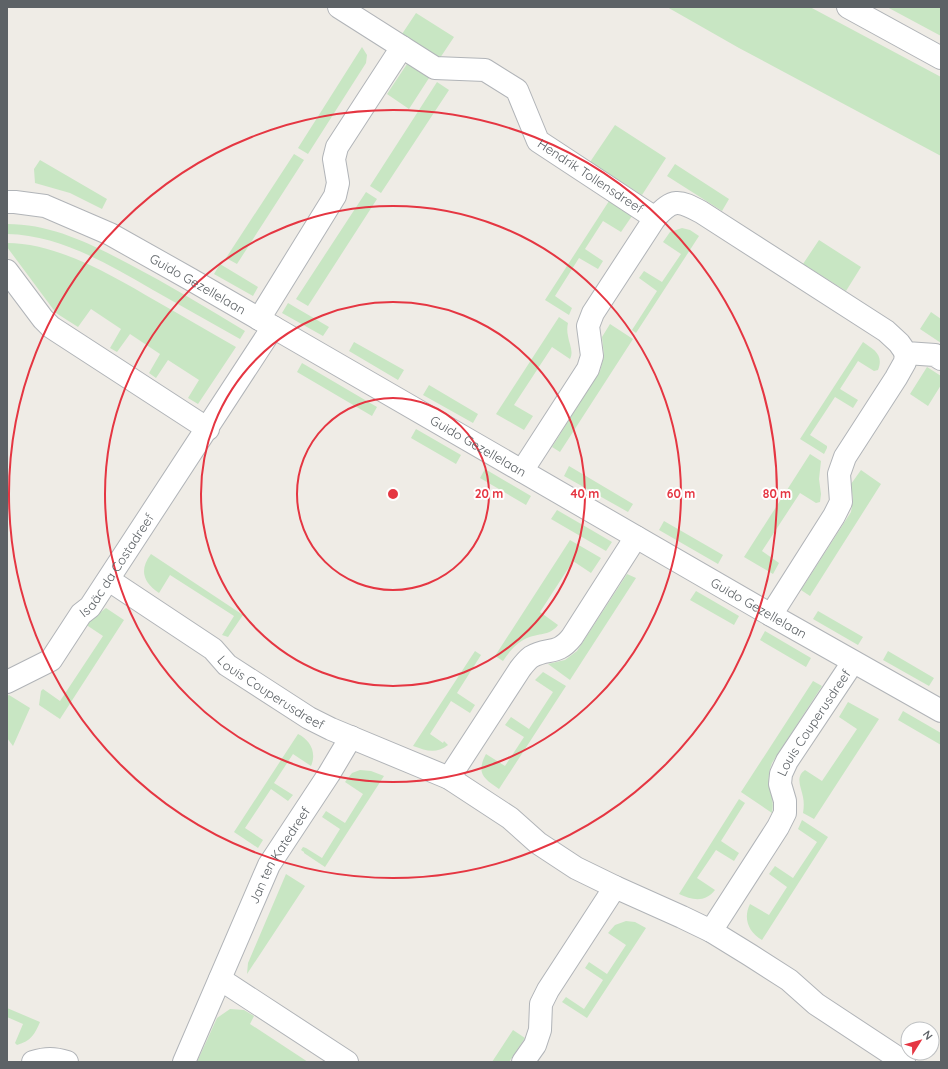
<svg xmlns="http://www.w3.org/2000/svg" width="948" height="1069" font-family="Quicksand,sans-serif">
<rect width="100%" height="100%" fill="#efece6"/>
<path fill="#c8e6c3" d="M667 7H810L941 77V156L739 48Z
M887 7H941V36Z
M416 13 454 37 440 58 402 34Z
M362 47 367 55 366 63 308 154 298 148Z
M407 64 429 78 409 109 387 94Z
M437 82 449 90 381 193 370 186Z
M615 125 666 158 642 195 590 162Z
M294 154 304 160 237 264 226 258Z
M40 160 107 199 102 209 70 193 35 183 34 169Z
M675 164 729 199 722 211 667 176Z
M366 192 377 199 308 306 296 299Z
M609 201 632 216 621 232 603 221 585 249 603 261 598 269 579 258 555 296 572 308 569 315 545 300Z
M7 224C52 224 91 244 129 264 169 285 207 308 245 331L240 339C211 323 182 306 153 290 108 264 60 235 7 234Z
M682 228 690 230 699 236 636 333 632 330 657 291 639 278 644 271 662 282 681 254 663 242 670 232Z
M819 240 861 267 846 291 803 264Z
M7 243C58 243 113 276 156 301 183 316 209 332 236 347L198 404 188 398 199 380 168 360 156 378 149 373 160 354 130 334 117 352 110 348 121 329 91 309 78 327 56 313 7 247Z
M220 264 258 287 253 296 214 274Z
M288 303 329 327 323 336 282 313Z
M931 312 941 319V343L920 329Z
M559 317 568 323C567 327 567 332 568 336 569 344 574 351 570 359L552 347 514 405 533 416 524 430 496 414Z
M610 324 633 339 560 452 552 447 600 371 604 356 602 337Z
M354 342 404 370 398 380 349 351Z
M863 342C874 350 884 354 878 370L874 371 858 361 840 389 858 400 853 408 835 397 810 435 827 446V448L824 454 800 439Z
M302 363 377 407 372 416 297 372Z
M927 367 941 376V385L928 406 910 394Z
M429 385 478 414 473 423 423 395Z
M416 429 461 455 456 464 411 438Z
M810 454 821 461 819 479 821 494 820 502 816 503 800 493 762 551 779 563 773 574 744 557Z
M569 466 633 504 628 512 564 476Z
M485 469 531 496 526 505 480 478Z
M861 470 881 484 810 596 801 590 851 512 853 499 851 484Z
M557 510 612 542 606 551 551 519Z
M664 521 723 555 718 564 659 530Z
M570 540 601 558 591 573 573 561 540 612 558 625C550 636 538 633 527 638 516 643 510 651 503 661L495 656Z
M151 554 243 615 228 637 222 635 234 616 170 575 159 593C143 582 139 570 151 554Z
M627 574 636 578 570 680 548 664 565 660 577 651Z
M696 591 739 616 734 625 690 600Z
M106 608 124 620 60 719 39 705 41 691 43 689 60 701 103 636 85 624Z
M818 611 863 637 858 645 813 619Z
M765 631 811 658 806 667 760 640Z
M475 651 481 655 457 693 475 705 470 713 451 701 430 734 443 743 444 741 448 745C436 754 427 751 413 746Z
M888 651 934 678 929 686 883 660Z
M543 672 566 686 499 789C483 778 476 773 486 754L505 766 524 737 505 725 511 717 529 729 553 692 535 680Z
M813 681 822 686 772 763C763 786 776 793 772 813L741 792Z
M9 695 30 708 13 746 7 738V696Z
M848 702 879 719 814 819 803 813C804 807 804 802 803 797 801 787 795 777 805 770L822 781 857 729 839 717Z
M903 711 941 733V745L898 720Z
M298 734C310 740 317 752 311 766L293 754 274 783 293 795 288 801 271 789 245 828 263 840 258 848 234 832Z
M360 770 371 771 384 776 325 867 304 853V852L301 850 303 847 306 848 322 858 340 829 322 817 326 811 345 823 363 794 345 782 352 773Z
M739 799 745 803 721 841 739 853 734 861 716 850 697 878 715 890C705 903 692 900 679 894Z
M802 820 828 837 762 940C748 932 743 918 750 904L769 915 787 887 769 874 775 866 793 878 817 842 798 829Z
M286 874 305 886 247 974 248 963Z
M626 921 635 922 646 928 587 1018 562 1002 566 997 584 1009 603 980 585 968 589 962 607 974 626 945 608 933 615 925Z
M7 1008 40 1022C35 1034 31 1041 17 1045L15 1043 23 1024 7 1017Z
M230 1009 244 1010 254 1016 250 1024 308 1062H197L217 1018Z
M513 1030 525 1038 509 1062H492Z"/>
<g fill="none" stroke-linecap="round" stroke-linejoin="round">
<defs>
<g id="minor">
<path id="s1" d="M339 7 435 68 485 70 517 90 538 141 655 218C673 198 679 200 701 212L886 331 899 343 906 353 935 355 941 359"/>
<path id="s2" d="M7 202H15L45 206 110 234 190 279 771 615 941 711"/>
<path d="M7 271 43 319 51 327 208 429"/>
<path d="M259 319 335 196 338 183 334 159 337 147 402 47"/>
<path d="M522 471 588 369 592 356 588 326 593 313 655 218"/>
<path id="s3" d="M109 580 213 649 227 665 309 718 331 729 449 778 510 818 538 843 576 868 615 887 682 917 711 931 750 955 789 980 816 1004 904 1062"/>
<path d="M771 615 834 516 841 502 839 474 845 457 896 378 905 362 906 353"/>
<path id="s4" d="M7 682 51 660 81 614 90 607 273 327"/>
<path d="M449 778 520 669C523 665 527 660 531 657 548 647 557 656 572 637L636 537"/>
<path id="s5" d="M711 931 778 827 785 813V801L780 784 781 774 787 761 853 662"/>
<path d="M220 979 347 1062"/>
<path d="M33 1062C46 1058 54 1058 67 1062"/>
<path id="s6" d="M184 1062 269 865 329 774 351 737"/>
<path d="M523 1062 535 1045 540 1030 541 1004 548 990 615 887"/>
</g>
<path id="tertiary" d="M848 7 941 58"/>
</defs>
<use href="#minor" stroke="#b1b4b8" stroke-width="24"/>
<use href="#tertiary" stroke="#b1b4b8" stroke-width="24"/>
<use href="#minor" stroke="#fff" stroke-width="22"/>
<use href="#tertiary" stroke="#fff" stroke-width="22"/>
</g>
<g fill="none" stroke="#e53642" stroke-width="2">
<circle cx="393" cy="494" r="96"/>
<circle cx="393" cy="494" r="192"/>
<circle cx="393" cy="494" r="288"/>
<circle cx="393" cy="494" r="384"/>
</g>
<g text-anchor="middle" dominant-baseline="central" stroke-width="4" stroke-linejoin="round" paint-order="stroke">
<g font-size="13" fill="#5d6266" stroke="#fff">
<text stroke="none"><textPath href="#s1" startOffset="320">Hendrik Tollensdreef</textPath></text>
<text stroke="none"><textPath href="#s2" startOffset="210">Guido Gezellelaan</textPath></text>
<text stroke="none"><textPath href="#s2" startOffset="534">Guido Gezellelaan</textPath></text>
<text stroke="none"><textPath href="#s4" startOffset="165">Isaäc da Costadreef</textPath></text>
<text stroke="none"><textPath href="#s2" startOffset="858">Guido Gezellelaan</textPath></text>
<text stroke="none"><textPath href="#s3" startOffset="198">Louis Couperusdreef</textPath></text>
<text stroke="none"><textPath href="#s5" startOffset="240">Louis Couperusdreef</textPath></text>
<text stroke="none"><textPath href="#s6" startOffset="228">Jan ten Katedreef</textPath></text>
</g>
</g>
<circle cx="393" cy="494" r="6" fill="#e53642" stroke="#fff" stroke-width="2"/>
<g font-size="12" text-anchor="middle" font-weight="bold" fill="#e53642" stroke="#fff" stroke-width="4" stroke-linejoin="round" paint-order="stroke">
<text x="489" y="498">20 m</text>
<text x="585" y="498">40 m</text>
<text x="681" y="498">60 m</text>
<text x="777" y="498">80 m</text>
</g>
<rect width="948" height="1069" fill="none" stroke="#5d6266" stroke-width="16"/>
<g transform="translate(920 1041) rotate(53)"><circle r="19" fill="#ffffff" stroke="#bec0c2"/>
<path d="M0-3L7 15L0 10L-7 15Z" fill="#e53642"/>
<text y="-6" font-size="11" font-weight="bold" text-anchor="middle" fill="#5d6266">N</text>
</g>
</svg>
